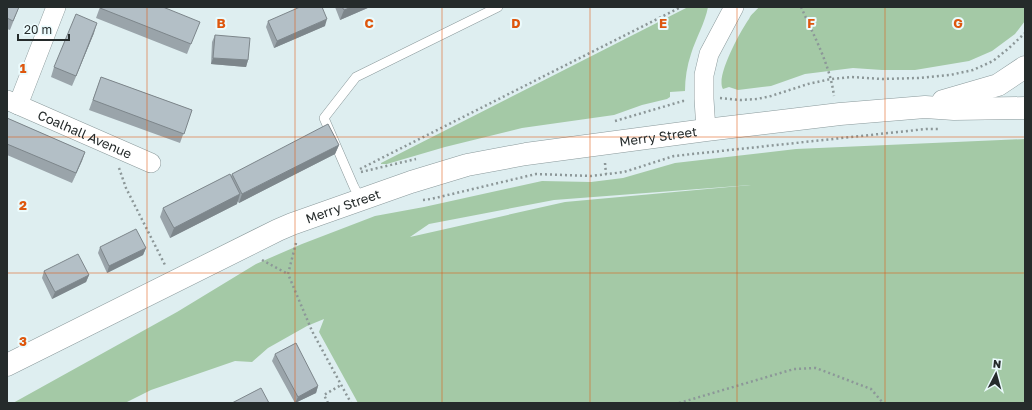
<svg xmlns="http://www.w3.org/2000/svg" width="1032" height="410" font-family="'Golos Text',sans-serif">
<rect width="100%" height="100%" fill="#deeef0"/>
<path fill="#a4c9a6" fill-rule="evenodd" d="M688 7H708C705 23 696 38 691 54 687 66 685 78 685 91L670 92V97L667 99 642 105 614 115 522 128 445 147 387 164H381V163Z
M759 7H1025V21L1015 34 992 51 969 61 915 70H882L853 68 805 74 771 86 738 90 729 87 723 89C715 77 741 30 749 19 751 14 756 11 759 7Z
M1025 139V403H358L319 332 324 319 307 326 268 348 252 362 235 361 151 390 125 403H13L177 312 256 264 302 244 375 216 424 207 542 181 591 182 623 178 675 163 796 149ZM751 185 565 202 410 237 429 224 554 200Z"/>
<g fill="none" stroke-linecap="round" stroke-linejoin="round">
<defs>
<path id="service" d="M361 200 354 187 324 118 356 77 498 7"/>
<g id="minor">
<path id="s1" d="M7 100 151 163"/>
<path d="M18 105 56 7"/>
<path d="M706 130 704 99V75L709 54 734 7"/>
</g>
<g id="primary">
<path d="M943 101 998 85 1025 67"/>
<path id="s2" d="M7 365 278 230 292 224 411 182 467 165 526 154 706 130 840 114 925 107 954 109 1025 108"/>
</g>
</defs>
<use href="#service" stroke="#8a999b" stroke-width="10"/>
<use href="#minor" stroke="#8a999b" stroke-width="20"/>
<use href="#primary" stroke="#8a999b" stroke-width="23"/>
<path stroke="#8c9798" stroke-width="2.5" stroke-dasharray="2 3" stroke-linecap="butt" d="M801 7C814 36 830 65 834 96
M720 98 740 100 757 99 771 96 808 84 831 79 852 77 882 79 918 78 950 75 973 70 993 61 1009 48 1025 33
M615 121 683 101H687
M605 163 606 174
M119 168 126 188 165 265
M360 169 681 7
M361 172 416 159
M423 200 431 199 536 174 591 176 624 172 674 156 926 129H939
M296 243 288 274 312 331 351 403
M262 260 288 274
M328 403 324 395 341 385
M679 403 794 369 816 368 871 389 883 403"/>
<use href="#service" stroke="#fff" stroke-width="9"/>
<use href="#minor" stroke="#fff" stroke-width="19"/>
<use href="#primary" stroke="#fff" stroke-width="22"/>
</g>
<path fill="#9aa4aa" d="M7 7H19L10 30 7 29Z
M100 7 196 31 187 54 96 18Z
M335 7H370L340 20Z
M268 21 325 26 274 48 266 27Z
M94 33 72 86 51 77 54 67Z
M215 35 248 60 246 67 211 64 212 42Z
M101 77 192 110 180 143 89 110Z
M7 118 85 152 72 183 7 155Z
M339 145 335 154 239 203 237 201V204L170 238 160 217 163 208 231 176 232 174Z
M100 247 146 248 143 255 107 273 98 253Z
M44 271 89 275 86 282 52 299 42 278Z
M275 354 318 386 316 393 295 403 272 361Z"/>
<path fill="#7d868b" d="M352 7H370L340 20 344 10Z
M327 19 325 26 274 48 277 41Z
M97 23 94 33 72 86 76 76Z
M213 58 248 60 246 67 211 64Z
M339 145 335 154 239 203 242 194Z
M85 152 82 161 72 183 76 173Z
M240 194 237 204 170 238 174 228Z
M146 248 143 255 107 273 109 266Z
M89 275 86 282 52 299 55 292Z
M318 386 316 393 295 403 298 397Z"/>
<path fill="#b3bfc6" stroke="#7d868b" d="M7 7H19L13 21 7 18Z
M100 7H163L200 22 191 44 100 8Z
M300 7H322L327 19 277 41 268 21Z
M342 7H352L344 10Z
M76 14 97 23 76 76 54 67Z
M215 35 250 38 248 60 213 58Z
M101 77 192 110 184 134 93 100Z
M7 118 85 152 76 173 7 144Z
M328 124 339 145 242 194 232 174Z
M230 174 240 194 174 228 163 208Z
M136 229 146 248 109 266 100 247Z
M78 254 89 275 55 292 44 271Z
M296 343 318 386 298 397 275 354Z
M261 388 269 403H232Z"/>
<path fill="none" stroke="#de570e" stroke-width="1" stroke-opacity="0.55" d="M147 7V403M295 7V403M442 7V403M590 7V403M737 7V403M885 7V403M7 137H1025M7 273H1025"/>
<g text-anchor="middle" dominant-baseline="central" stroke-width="4" stroke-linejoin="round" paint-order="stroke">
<g font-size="13" fill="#252b2b" stroke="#ebfbfd">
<text stroke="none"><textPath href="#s1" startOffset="85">Coalhall Avenue</textPath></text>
<text stroke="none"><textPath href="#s2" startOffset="696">Merry Street</textPath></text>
<text stroke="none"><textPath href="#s2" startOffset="372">Merry Street</textPath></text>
</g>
</g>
<g font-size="13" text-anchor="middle" font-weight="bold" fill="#de570e" stroke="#ebfbfd" stroke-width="4" stroke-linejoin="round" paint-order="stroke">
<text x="221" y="28">B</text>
<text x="369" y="28">C</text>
<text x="516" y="28">D</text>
<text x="663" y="28">E</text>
<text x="811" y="28">F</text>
<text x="958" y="28">G</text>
<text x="23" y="73">1</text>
<text x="23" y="210">2</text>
<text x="23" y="346">3</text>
</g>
<rect width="1032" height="410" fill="none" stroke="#252b2b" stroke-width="16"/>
<g transform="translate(996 374) rotate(6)" stroke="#ebfbfd" stroke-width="3" paint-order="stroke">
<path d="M0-3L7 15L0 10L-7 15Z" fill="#252b2b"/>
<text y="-6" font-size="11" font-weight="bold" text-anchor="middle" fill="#252b2b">N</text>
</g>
<path d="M18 34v6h51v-6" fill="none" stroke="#252b2b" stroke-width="2"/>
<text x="24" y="34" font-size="12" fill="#252b2b" stroke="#ebfbfd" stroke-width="3" paint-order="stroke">20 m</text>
</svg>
